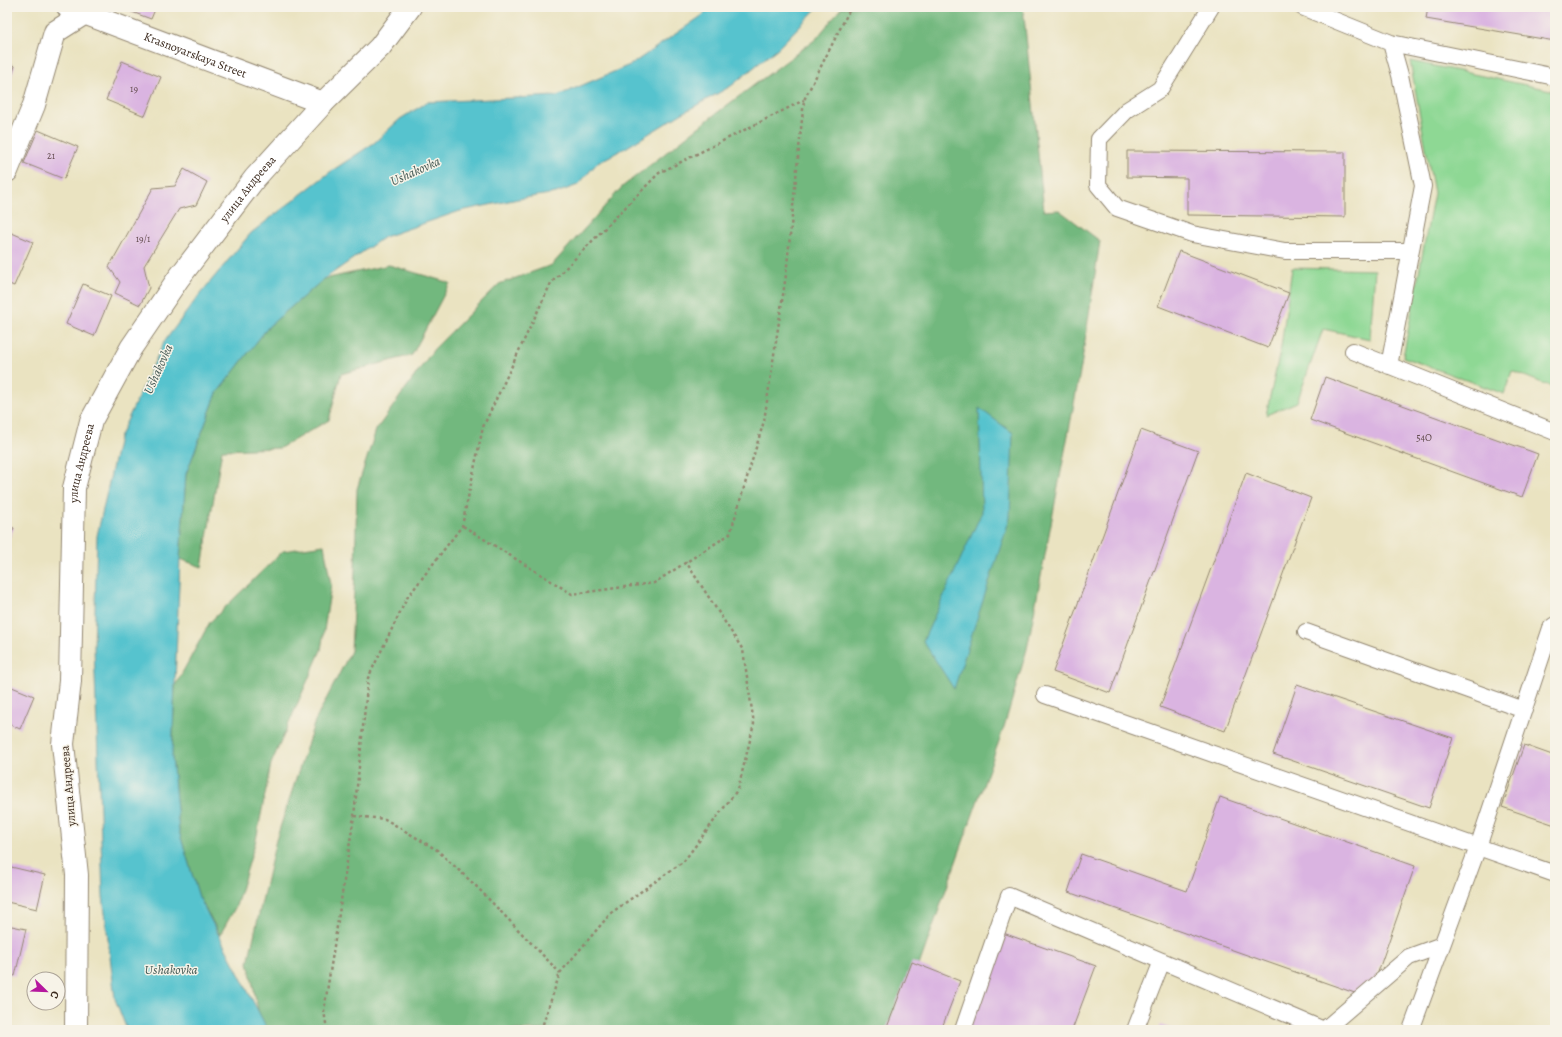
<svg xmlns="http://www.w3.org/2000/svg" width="1562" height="1037" font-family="Alegreya,serif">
<rect width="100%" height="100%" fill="#f7f3e8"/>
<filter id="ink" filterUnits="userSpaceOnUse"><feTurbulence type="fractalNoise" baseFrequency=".025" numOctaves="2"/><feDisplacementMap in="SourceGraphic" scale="8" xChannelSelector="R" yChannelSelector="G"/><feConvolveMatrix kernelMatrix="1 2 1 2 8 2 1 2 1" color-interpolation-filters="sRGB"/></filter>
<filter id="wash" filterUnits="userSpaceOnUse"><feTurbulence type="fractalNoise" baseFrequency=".012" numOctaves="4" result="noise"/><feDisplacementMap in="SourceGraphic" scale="16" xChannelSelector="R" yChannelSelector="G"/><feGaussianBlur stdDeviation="0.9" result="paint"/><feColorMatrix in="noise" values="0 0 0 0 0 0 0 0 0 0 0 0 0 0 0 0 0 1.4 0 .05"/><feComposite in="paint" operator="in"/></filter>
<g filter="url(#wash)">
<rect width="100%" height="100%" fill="#eae3c1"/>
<path fill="#8ed894" stroke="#648159" d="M1410 61 1555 91V388L1512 371 1504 394 1403 357 1434 193Z
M1292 268 1375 270 1370 339 1323 329 1297 402 1266 415 1281 347Z"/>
<path fill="#72b87e" stroke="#56714e" d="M842 7H1023L1044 211 1059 210 1100 241 1081 367 1027 649 1004 727 896 1030H268L259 1014 248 962 276 840 315 721 351 651 355 571 357 489 376 430 434 349 499 284 552 265 622 187 714 115 816 39Z
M389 265 450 283 412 355 341 374 329 420 280 448 222 450 202 567 180 559 186 474 217 393 269 326 324 279Z
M324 545 331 585 321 650 271 764 256 840 236 906 220 935 199 897 179 831 172 756 175 686 210 622 283 551Z"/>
<path fill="#56c3ce" stroke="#487676" d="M709 7H818L779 47 731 86 681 114 627 147 597 163 578 185 556 193 518 199 460 211 384 237 324 279 269 326 217 393 186 474 180 559 172 756 179 831 199 897 268 1030H127L115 999 103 896 94 647 97 536 119 438 164 342 200 294 251 233 330 172 374 143 400 119 428 102 557 96 632 64 703 15Z
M979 408 1013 433 1010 518 954 689 923 641 982 512Z"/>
<g id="blocks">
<path fill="#dab4e1" d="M121 7H156L151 19 121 8Z
M1428 7H1555V41L1426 19Z
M122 61 161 77 145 116 106 100Z
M7 63 15 66 7 91Z
M38 130 78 147 64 179 24 163Z
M1127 151 1345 152V217L1187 215V178L1127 177Z
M184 169 207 182 196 205 179 209 144 266 149 288 140 305 115 293 120 282 109 267 153 188 175 186Z
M7 231 33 242 14 286 7 283Z
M1179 251 1289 293 1268 348 1158 306Z
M83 284 111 296 94 336 66 324Z
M1325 377 1538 454 1522 497 1310 420Z
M1141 430 1198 451 1110 693 1053 672Z
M1246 473 1311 498 1225 731 1160 707Z
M7 525 14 528 7 543Z
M7 685 34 696 20 729 7 723Z
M1297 685 1453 738 1429 808 1273 754Z
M1524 745 1555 756V825L1502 807Z
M1220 797 1415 866 1369 998 1068 892 1081 854 1187 891Z
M7 866 45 875 37 909 7 902Z
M7 925 26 929 15 976 7 974Z
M1003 933 1096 966 1072 1030H967Z
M912 962 960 981 941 1030H886Z
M1160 1025 1178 1030H1158Z"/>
</g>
</g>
<g filter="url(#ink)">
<use href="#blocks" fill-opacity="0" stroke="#928670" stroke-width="1"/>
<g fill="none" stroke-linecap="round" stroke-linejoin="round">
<defs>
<path id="lane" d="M1211 7 1160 89 1127 110 1099 139 1098 185 1117 208 1192 234 1285 251H1411
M1302 7 1391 43 1555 77
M1353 351 1555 432
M1389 366 1423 186 1400 75 1391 43
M1306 632 1524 710
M1045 695 1555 874
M963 1030 1009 896 1324 1030
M1135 1030 1162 961
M1324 1030 1409 957 1442 945
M1411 1030 1478 847 1551 628 1555 625"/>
<g id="street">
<path id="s1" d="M68 7 323 103"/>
<path d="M7 171 34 105 55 32 85 13 88 7"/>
<path id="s2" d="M76 1030 77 875 63 744 70 681 74 488 91 421 131 348 178 279 255 178 323 103 380 47 410 7"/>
</g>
</defs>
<use href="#lane" stroke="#928670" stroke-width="18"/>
<use href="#street" stroke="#928670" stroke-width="24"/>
<path stroke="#928670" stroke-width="2.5" stroke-dasharray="3 3" stroke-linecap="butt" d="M463 526 572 594 654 583 730 534 764 421 786 275 804 100 851 7
M354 816 385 819 437 850 477 887 560 973
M327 1030 324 1011 354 816 368 678 407 598 462 526 483 427 551 283 659 173 804 100
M541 1030 560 973 611 913 684 861 738 789 754 724 743 650 686 562"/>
<use href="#lane" stroke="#fff" stroke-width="16"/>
<use href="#street" stroke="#fff" stroke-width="22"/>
</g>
</g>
<g text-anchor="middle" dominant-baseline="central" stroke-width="3" stroke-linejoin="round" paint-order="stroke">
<g font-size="10" fill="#634c4f">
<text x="134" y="88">19</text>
<text x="51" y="155">21</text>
<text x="143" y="238">19/1</text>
<text x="1424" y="437">54О</text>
</g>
<g font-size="12" fill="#3b2a1e" stroke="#f7f3e8">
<text stroke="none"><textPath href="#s1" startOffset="136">Krasnoyarskaya Street</textPath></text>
<text stroke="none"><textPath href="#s2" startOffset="893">улица Андреева</textPath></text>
<text stroke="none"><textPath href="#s2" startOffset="569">улица Андреева</textPath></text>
<text transform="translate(68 786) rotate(-95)">улица Андреева</text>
</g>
<g font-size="13" font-style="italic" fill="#435853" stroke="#f7f3e8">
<text transform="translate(415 171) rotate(-24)">Ushakovka</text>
<text transform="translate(158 369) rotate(-66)">Ushakovka</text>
<text x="171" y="969">Ushakovka</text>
</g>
</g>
<rect width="1562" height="1037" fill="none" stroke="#f7f3e8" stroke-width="24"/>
<g transform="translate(46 991) rotate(113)"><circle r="19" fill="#f7f3e8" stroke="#aca397"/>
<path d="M0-3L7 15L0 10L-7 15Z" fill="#b5179e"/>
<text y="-6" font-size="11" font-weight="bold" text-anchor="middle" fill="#3b2a1e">С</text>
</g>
</svg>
